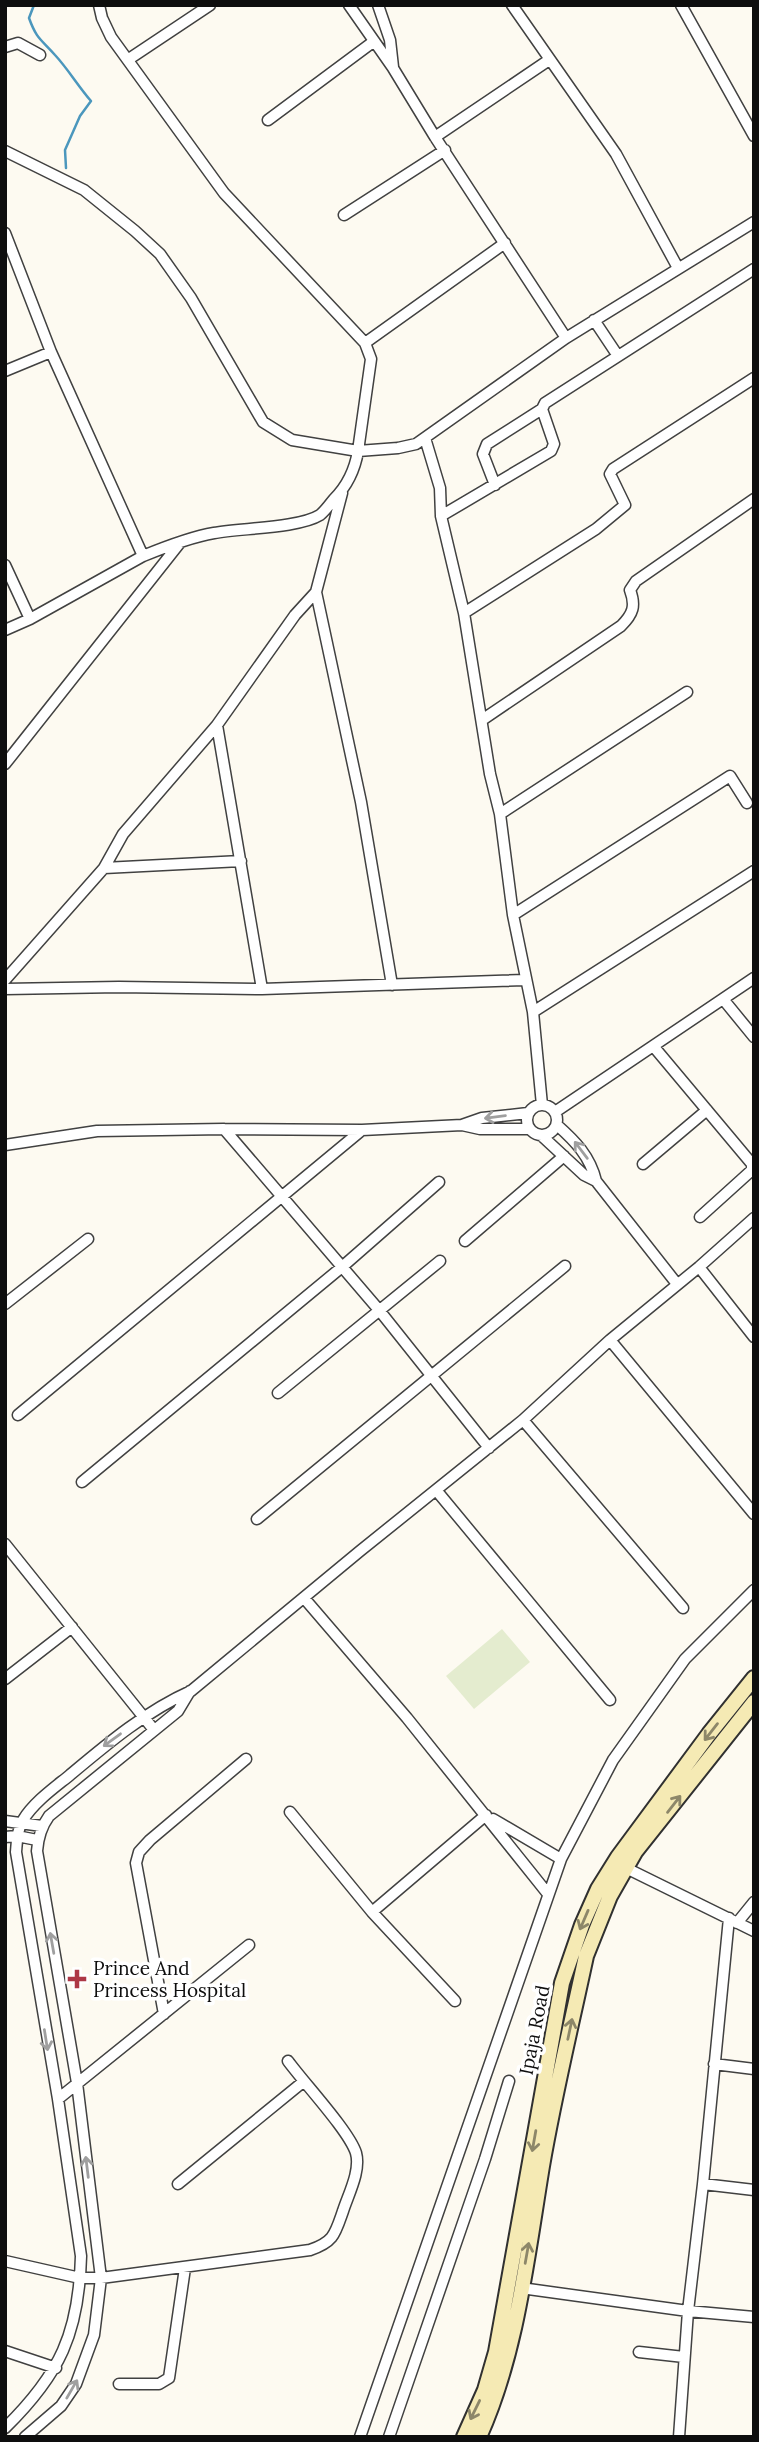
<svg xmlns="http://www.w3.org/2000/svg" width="759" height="2442" font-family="Lora,serif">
<rect width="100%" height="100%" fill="#fdfaf1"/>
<path fill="#e4eccf" d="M502 1629 530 1662 474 1709 446 1676Z"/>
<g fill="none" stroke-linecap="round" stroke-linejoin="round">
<path stroke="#4b97bd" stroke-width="2.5" d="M34 5 29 18C37 40 41 39 55 55 68 69 78 86 91 101L80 116 65 150 66 168"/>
<defs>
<path id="street" d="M349 5 393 68 435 137 566 338
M378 5 390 40 393 67
M512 5 616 154 678 268
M681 5 754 136
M5 47 18 43 40 55
M129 59 210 5
M268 120 373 42
M435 137 549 60
M5 151 84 190 135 231 160 254 191 298 263 422 292 440 358 451 398 448 416 444 566 338 754 222
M344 215 445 150
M5 233 51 352 143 556
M594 320 618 356
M365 343 505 243
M5 371 51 352
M425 438 440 488 441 516 464 613 490 774 500 814 513 915 533 1012 542 1105
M495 485 483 454 487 444 542 409
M441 516 551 451 554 444 542 409 545 403 754 269
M5 565 30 619
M316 592 361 802 392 985
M464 613 596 529 625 505 610 474 613 469 754 378
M5 630 30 619 143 556C165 547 190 537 214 533 242 528 299 528 320 515 325 511 330 504 334 499 347 486 355 469 358 451L371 359 365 343 224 193 111 37 102 18 99 5
M482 720 621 626C633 614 636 606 630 590L636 581 754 499
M217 725 262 989
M5 764 179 544
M500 814 687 692
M104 868 241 861
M513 915 730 776 747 803
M5 980 104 868 123 834 217 725 295 615 316 592 342 493
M5 989 119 987 262 989 525 980
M723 999 754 1037
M533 1012 754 871
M654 1047 752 1164V1170L700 1217
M527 1120a15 15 0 1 1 30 0a15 15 0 1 1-30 0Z
M555 1112 754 978
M462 1125 482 1118 528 1113
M557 1125C575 1141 590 1156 596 1181L677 1284
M224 1129 379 1310 489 1448
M542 1136 584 1175 596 1181
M5 1145 97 1131 224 1129 362 1130 462 1125 480 1129H529
M643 1164 707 1110
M465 1241 564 1156
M699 1267 754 1337
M5 1304 88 1239
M610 1340 754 1514
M278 1393 440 1261
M18 1415 362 1130
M523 1420 683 1608
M82 1482 342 1267 439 1182
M436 1490 610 1700
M257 1519 565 1266
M5 1544 154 1730
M304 1598 407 1718 548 1894
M5 1679 72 1627
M290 1812 372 1912 455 2001
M493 1819 561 1859
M5 1821 42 1826
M5 1837 17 1836 37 1840
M626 1868 754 1931
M372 1912 486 1815
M737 1923 754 1902
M164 2014 136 1863 139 1852 150 1840 246 1759
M714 2064 754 2069
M58 2099 249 1945
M178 2184 303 2082
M703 2184 754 2190
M5 2261 80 2278H101L310 2250C334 2242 335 2234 343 2211 348 2195 361 2171 356 2153 349 2131 304 2083 288 2061
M521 2288 688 2311 754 2317
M5 2351 56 2368
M639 2352 684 2357
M119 2384H159L169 2378 185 2268
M5 2428C60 2374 79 2333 81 2256L58 2099 16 1852C17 1841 17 1830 23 1820 34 1802 54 1788 70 1775 107 1744 146 1711 191 1691L360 1551 523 1420 610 1340 699 1267 754 1218
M25 2437 61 2406 76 2384 94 2335 101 2278 77 2083 37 1851C38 1837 41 1827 49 1816L178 1711 190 1691
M360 2437 561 1859 613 1760 685 1659 754 1590
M389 2437 485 2159 509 2081
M679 2437 688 2311 703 2184 729 1918"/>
<path id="secondary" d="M464 2437 485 2390 496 2352 562 1983 582 1925 598 1889 618 1857 709 1734 754 1678
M479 2437C517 2353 527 2256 542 2166 554 2096 571 2026 586 1956L610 1896 635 1852 754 1702"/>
</defs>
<use href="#street" stroke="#414141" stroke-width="13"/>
<use href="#secondary" stroke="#303030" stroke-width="18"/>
<use href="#street" stroke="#fff" stroke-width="10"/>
<use href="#secondary" stroke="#f5eab4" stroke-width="14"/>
</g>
<defs><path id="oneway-shaft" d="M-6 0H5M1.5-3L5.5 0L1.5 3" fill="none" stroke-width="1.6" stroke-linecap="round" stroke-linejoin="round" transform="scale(1.75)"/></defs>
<g stroke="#9f9f9f">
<use href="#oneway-shaft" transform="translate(495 1117) rotate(173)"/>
<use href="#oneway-shaft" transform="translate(581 1150) rotate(-127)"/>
<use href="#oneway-shaft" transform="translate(112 1740) rotate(144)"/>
<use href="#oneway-shaft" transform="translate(52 1943) rotate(-100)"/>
<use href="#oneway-shaft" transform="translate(46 2040) rotate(81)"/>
<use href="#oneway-shaft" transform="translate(87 2167) rotate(-97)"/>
<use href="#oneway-shaft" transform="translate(72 2389) rotate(-60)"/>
</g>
<g stroke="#8d8769">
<use href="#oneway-shaft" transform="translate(711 1732) rotate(128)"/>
<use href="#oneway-shaft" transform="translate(674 1804) rotate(-52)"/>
<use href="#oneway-shaft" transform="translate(584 1920) rotate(113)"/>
<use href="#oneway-shaft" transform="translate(570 2029) rotate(-78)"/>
<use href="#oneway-shaft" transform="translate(534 2141) rotate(100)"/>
<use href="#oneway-shaft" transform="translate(527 2253) rotate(-80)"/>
<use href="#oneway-shaft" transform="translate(475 2410) rotate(116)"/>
</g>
<path fill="#ad3745" stroke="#fff" stroke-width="2.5" d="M73.5 1968.5h7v7h7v7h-7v7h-7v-7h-7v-7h7z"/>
<g text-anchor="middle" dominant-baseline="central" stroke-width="7" stroke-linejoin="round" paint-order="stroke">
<g font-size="19" fill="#0e0e0e" stroke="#fff" text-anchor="start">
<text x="93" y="1968">Prince And<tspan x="93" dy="22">Princess Hospital</tspan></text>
</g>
<g font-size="19" fill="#0e0e0e" stroke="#fff">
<text transform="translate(534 2030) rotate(-79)">Ipaja Road</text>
</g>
</g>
<rect width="759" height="2442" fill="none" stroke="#0e0e0e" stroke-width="14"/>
</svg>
